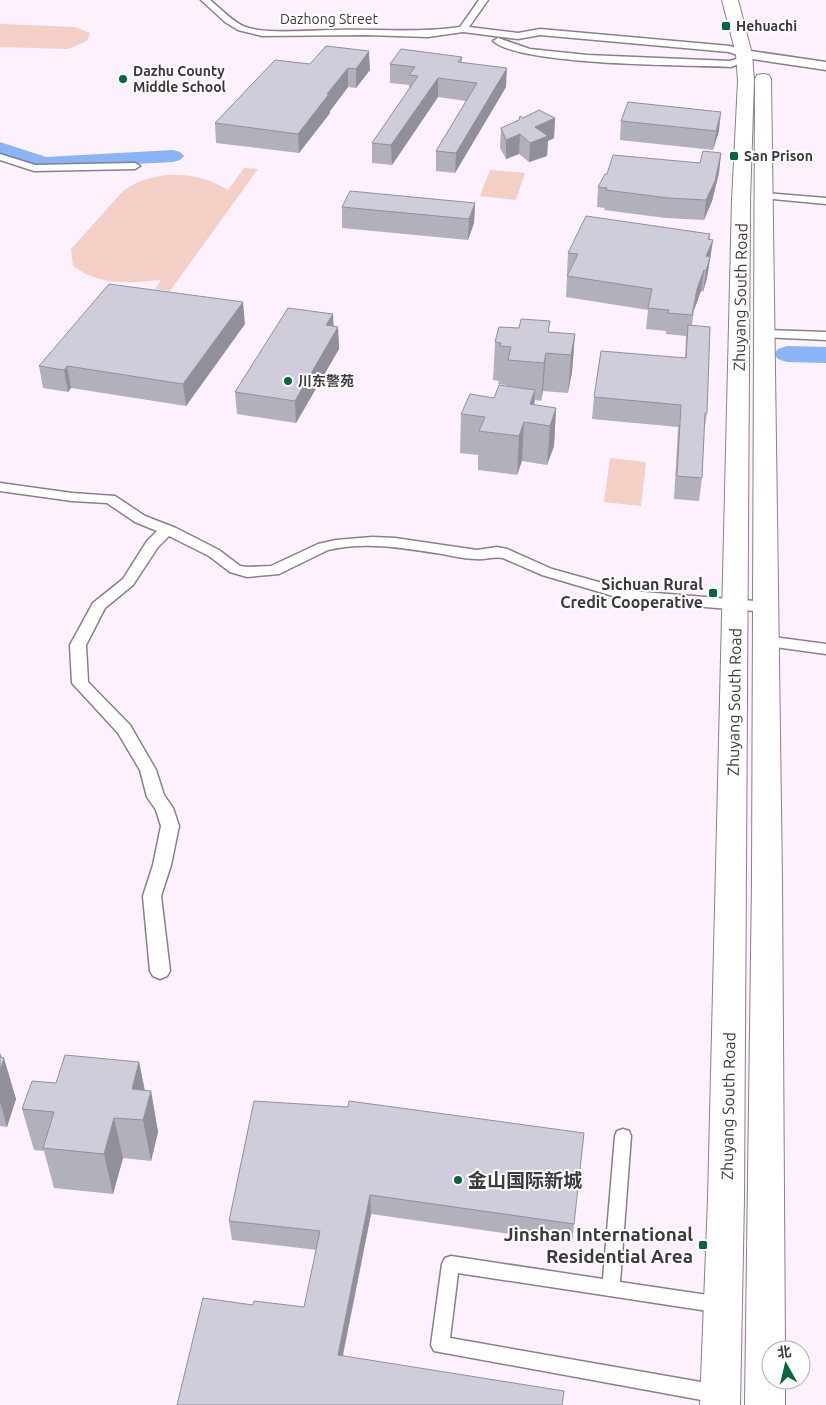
<svg xmlns="http://www.w3.org/2000/svg" width="826" height="1405" font-family="Ubuntu,'Noto Sans SC',sans-serif">
<rect width="100%" height="100%" fill="#fcf1fc"/>
<path fill="#f3cfc5" d="M0 24 75 27 90 33 87 41 68 49 0 47Z
M244 168 258 169 170 291 155 289 161 280C130 283 99 286 73 266L71 249 123 191C153 169 197 170 228 190Z
M490 170 525 173 516 200 480 196Z
M610 458 646 462 641 506 604 502Z"/>
<g fill="none" stroke-linecap="round" stroke-linejoin="round">
<path fill="#88b4f8" fill-rule="evenodd" d="M0 142 46 157 173 150 180 152 184 156 180 160 173 162 44 169 0 155Z
M787 346 826 347V363L787 362 778 359 774 354 778 349Z"/>
<defs>
<path id="pedestrian" d="M623 1129 629 1131 631 1136 620 1282 721 1297 727 1299 730 1305 727 1311 721 1313 458 1273 450 1338 718 1385 724 1388 727 1394 724 1400 718 1403 434 1351 431 1345 442 1264 445 1258 451 1256 603 1279 615 1136 617 1131Z"/>
<path id="minor" d="M201 0H210C221 9 231 20 243 26 264 35 311 30 334 30 377 29 418 33 460 27L479 0H488L469 27 518 33 540 29 730 46 747 52 749 54 746 56 750 59 731 67C687 65 520 66 493 41L498 38 530 49 587 55 730 61 743 57 729 52 540 35 518 39 463 32 428 37 366 35 262 36 238 30 225 22Z
M0 154 35 165 135 163 140 166 135 169 34 171 0 160Z
M765 193 826 198V204L761 198 760 196Z
M765 330 826 332V340L761 337 759 334Z
M0 483 72 493 115 496 145 516 176 528 219 550 240 566 247 567 271 566 318 544 336 540 372 537 395 538 477 550 497 547 507 549 552 569 631 591 766 602 771 604 774 607 771 610 766 612 630 601 542 575 503 558C494 556 486 560 476 559 465 559 453 556 442 554 404 548 366 541 328 550L279 574 247 577 230 572 209 556 169 536 158 547 133 585 105 608 86 645 88 682 130 725 156 770 164 795 173 808 179 826 171 865 161 896 170 971 167 976 160 979 153 976 150 971 143 896 153 865 161 826 156 810 147 797 140 770 118 733 72 683 70 645 93 603 123 579 147 541 157 531 135 522 107 503 72 501 0 491Z
M766 636 826 644V654L760 645 758 641 760 637Z"/>
<path id="secondary" d="M744 50 826 62V70L739 57 737 54Z"/>
<path id="trunk" d="M722 0H738L752 54 754 81 750 200 744 1199 740 1405H700L708 1199 732 200 738 81 736 54Z
M763 74 769 75 771 79 782 880 785 1350H771V1380H785V1405H745L752 880 755 79 757 75Z"/>
</defs>
<use href="#pedestrian" stroke="#898089" stroke-width="3"/>
<use href="#minor" stroke="#898089" stroke-width="3"/>
<use href="#secondary" stroke="#898089" stroke-width="3"/>
<use href="#trunk" stroke="#898089" stroke-width="2"/>
<use href="#pedestrian" fill="#fff" fill-rule="evenodd"/>
<use href="#minor" fill="#fff" fill-rule="evenodd"/>
<use href="#secondary" fill="#fff" fill-rule="evenodd"/>
<use href="#trunk" fill="#fff" fill-rule="evenodd"/>
</g>
<path fill="#b2b0bb" d="M462 57V63L506 87 455 173 436 171V151L466 101 438 97 392 165 372 163V143L409 89V85L390 83V64Z
M310 64 370 70 356 88 348 87 330 111V113L299 153 216 143 215 123Z
M523 118H555L554 138 548 141 547 156 529 162 519 154 506 159 500 148 501 128Z
M621 121 719 131 713 150 620 140Z
M721 153 719 173 712 201 704 220 666 218 604 210 605 208 597 207 598 187 607 174 700 163Z
M475 203 474 223 468 240 342 228V207Z
M713 240 707 278 703 292 701 291 694 310 692 325 707 413 704 432 702 478 699 501 674 499 678 427 592 419 594 397 685 358 686 336 666 334V331L646 329 648 310 566 297 567 276 568 274H567L568 253Z
M245 324 186 406 71 388 68 392 43 388 39 366Z
M333 326 338 327 339 349 296 423 237 414 235 392Z
M549 332 575 334 572 372 568 393 543 391 541 401 535 400 534 405 556 408 554 446 547 465 522 461 517 475 478 470V455L460 453 461 414 494 398 506 387 507 385 498 384 499 381 493 380 495 342Z
M0 1053 16 1099 7 1127 0 1126Z
M139 1062 145 1091H151L158 1132 151 1161 123 1158 113 1194 54 1188 44 1151 34 1150 22 1109 56 1083Z
M254 1101 574 1224 572 1243 371 1214 343 1356 177 1405 253 1305 304 1307 317 1250 232 1240 229 1221Z"/>
<path fill="#919099" d="M369 51 370 70 356 88V69Z
M348 68V87L330 111V113L299 153 298 134 327 94Z
M507 68 506 87 455 173 456 153Z
M438 78V97L392 165 391 145Z
M721 112 719 131 713 150 716 131Z
M555 118 554 138 548 141 547 156 529 162 530 143 535 127Z
M520 134 519 154 506 159V140Z
M721 153 719 173 712 201 704 220 706 200Z
M475 203 474 223 468 240 469 219Z
M710 234 708 252 713 240 707 278 703 292 706 271 704 270 701 291 694 310 690 337 697 289 708 239Z
M243 302 245 324 186 406 183 384Z
M333 314 334 334 338 327 339 349 296 423 295 401 326 325Z
M575 334 572 372 568 393 571 355Z
M546 353 543 391 541 401 544 363Z
M67 366 71 388 68 392 64 370Z
M535 390 533 424 530 404Z
M556 408 554 446 547 465 550 426Z
M524 422 522 461 517 475 519 436Z
M0 1053 3 1062 4 1058 16 1099 7 1127 0 1102Z
M139 1062 147 1102 132 1089Z
M151 1091 158 1132 151 1161 143 1120Z
M114 1118 123 1158 113 1194 104 1154Z
M370 1195 371 1214 339 1373 338 1355Z"/>
<path fill="#cfcdda" stroke="#919099" d="M326 46 369 51 356 69 348 68 327 94H329L298 134 215 123 275 60 310 64Z
M401 49 462 57 458 62 507 68 456 153 436 151 477 83 438 78 391 145 372 143 418 76 409 75 415 67 390 64Z
M628 102 721 112 716 131 621 121Z
M539 110 555 118 535 127 548 136 530 143 520 134 506 140 501 128 519 120 520 116 523 118Z
M703 151 721 153 715 181 706 200 668 198 606 190 607 188 598 187 605 174H607L613 155 700 163Z
M350 191 475 203 469 219 342 207Z
M586 216 710 234 708 239 713 240 706 256 710 257 706 271 704 270 697 289 692 315 668 313 669 310 648 308 652 289 567 276 578 254 568 253Z
M109 284 243 302 183 384 67 366 64 370 39 366Z
M288 308 333 314 326 325 338 327 295 401 235 392Z
M521 319 550 321 548 332 575 334 571 355 546 353 544 363 508 360 511 347 500 346 501 343 495 342 499 327 519 328Z
M688 325 710 327 707 413H705L702 478 677 476 681 405 594 397 601 351 686 358Z
M499 385 535 390 530 404 556 408 550 426 524 422 519 436 479 431 485 417 461 414 470 394 494 398Z
M65 1055 139 1062 132 1089 151 1091 143 1120 114 1118 104 1154 43 1148 54 1112 22 1109 32 1081 56 1083Z
M0 1057 4 1058 0 1071Z
M254 1101 348 1107 349 1101 584 1133 574 1224 370 1195 338 1355 564 1391 562 1405H177L203 1298 253 1305 254 1301 304 1307 320 1231 229 1221Z"/>
<g fill="#03683e" stroke="#fff" stroke-width="2">
<rect x="721" y="21" width="10" height="10" rx="2.5"/>
<circle cx="123" cy="79" r="5"/>
<rect x="729" y="151" width="10" height="10" rx="2.5"/>
<circle cx="288" cy="381" r="5"/>
<rect x="708" y="588" width="10" height="10" rx="2.5"/>
<circle cx="458" cy="1180" r="5"/>
<rect x="698" y="1240" width="10" height="10" rx="2.5"/>
</g>
<g text-anchor="middle" dominant-baseline="central" stroke-width="4" stroke-linejoin="round" paint-order="stroke">
<g font-size="14" fill="#3c383c" stroke="#fff">
<text x="329" y="19">Dazhong Street</text>
</g>
<g font-size="14" font-weight="bold" fill="#3c383c" stroke="#fff" text-anchor="start">
<text x="736" y="26">Hehuachi</text>
<text x="133" y="71">Dazhu County<tspan x="133" dy="16">Middle School</tspan></text>
<text x="744" y="156">San Prison</text>
<text x="298" y="381">川东警苑</text>
</g>
<g font-size="16" fill="#3c383c" stroke="#fff">
<text transform="translate(740 297) rotate(-89)">Zhuyang South Road</text>
<text transform="translate(734 702) rotate(-89)">Zhuyang South Road</text>
<text transform="translate(728 1106) rotate(-89)">Zhuyang South Road</text>
</g>
<g font-size="16" font-weight="bold" fill="#3c383c" stroke="#fff" text-anchor="end">
<text x="703" y="584">Sichuan Rural<tspan x="703" dy="18">Credit Cooperative</tspan></text>
</g>
<g font-size="19" font-weight="bold" fill="#3c383c" stroke="#fff" text-anchor="start">
<text x="468" y="1180">金山国际新城</text>
<text x="693" y="1234" text-anchor="end">Jinshan International<tspan x="693" dy="22">Residential Area</tspan></text>
</g>
</g>
<g transform="translate(786 1365) rotate(352)"><circle r="24" fill="#ffffff" stroke="#b1afb1"/>
<path d="M0-4L9 19L0 12L-9 19Z" fill="#03683e"/>
<text y="-8" font-size="14" font-weight="bold" text-anchor="middle" fill="#3c383c">北</text>
</g>
</svg>
